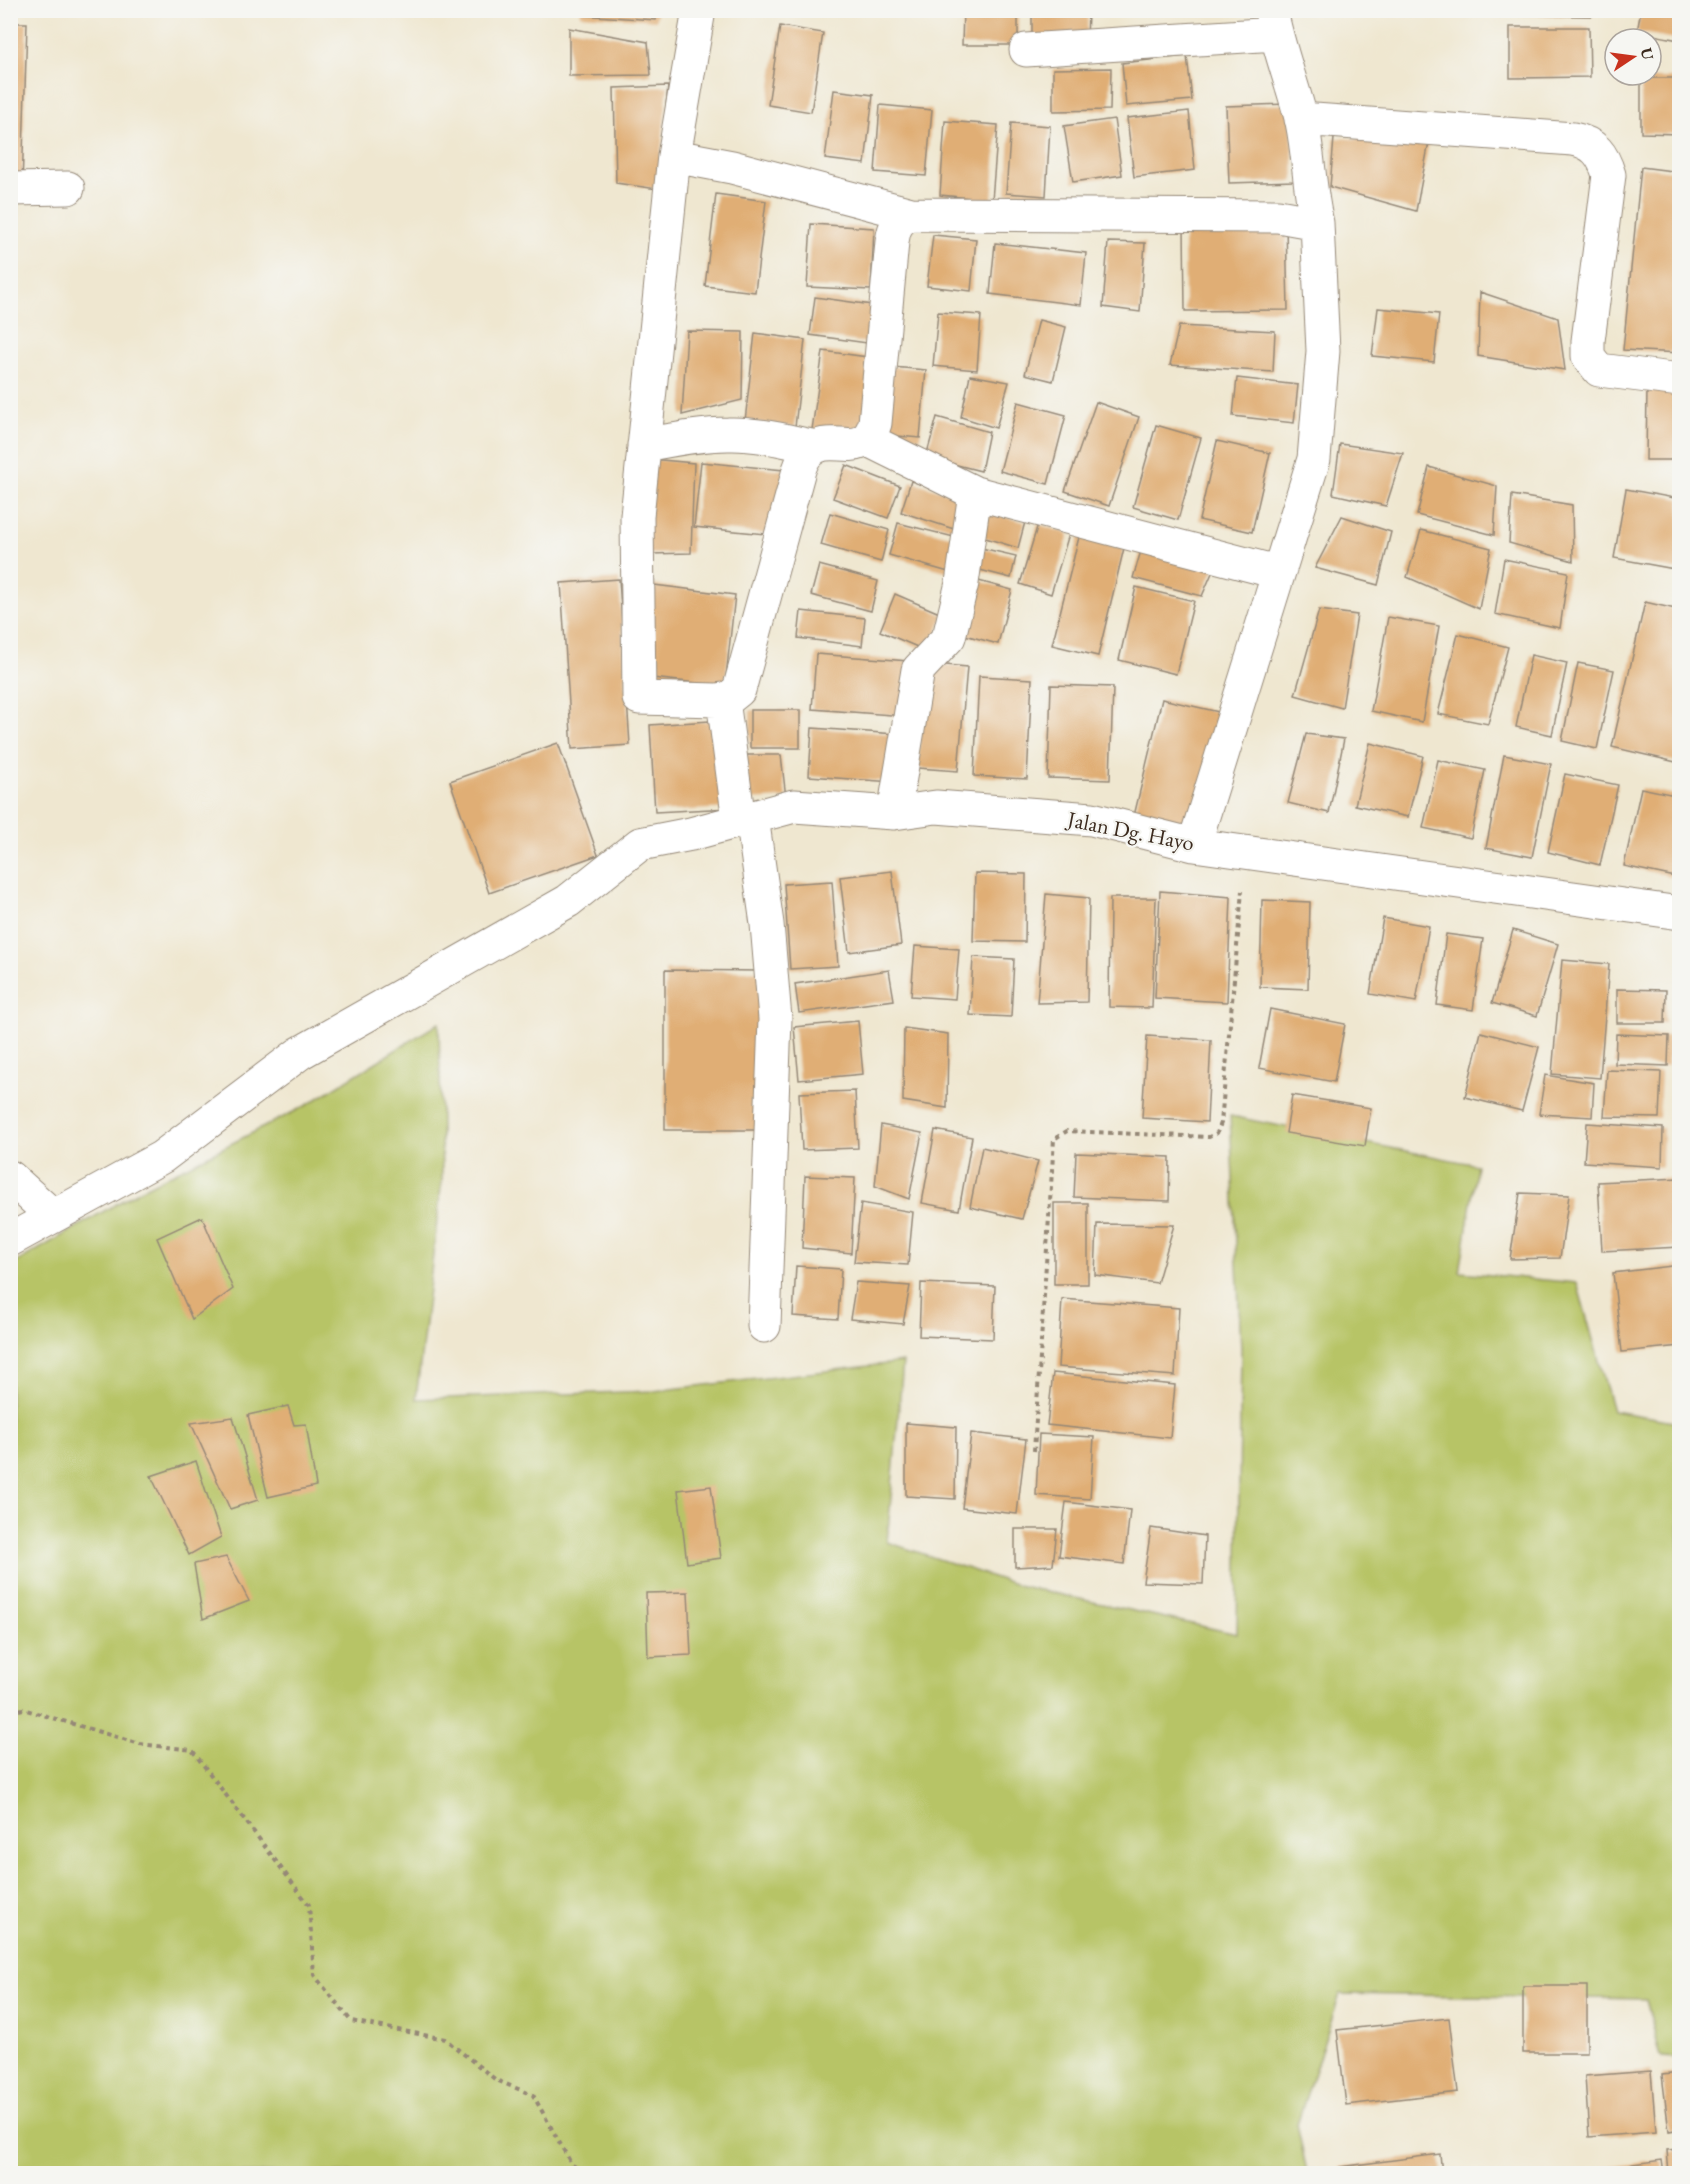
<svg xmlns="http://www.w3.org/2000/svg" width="1690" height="2184" font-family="'EB Garamond',serif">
<rect width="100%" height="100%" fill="#f6f6f2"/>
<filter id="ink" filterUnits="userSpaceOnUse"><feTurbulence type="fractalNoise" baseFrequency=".0167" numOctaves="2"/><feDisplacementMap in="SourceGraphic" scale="12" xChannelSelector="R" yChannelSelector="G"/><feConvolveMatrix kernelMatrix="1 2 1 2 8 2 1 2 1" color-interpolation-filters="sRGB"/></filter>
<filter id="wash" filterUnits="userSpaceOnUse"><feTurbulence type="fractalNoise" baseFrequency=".008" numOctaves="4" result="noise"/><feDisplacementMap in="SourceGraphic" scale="24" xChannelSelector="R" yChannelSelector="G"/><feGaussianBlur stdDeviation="1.35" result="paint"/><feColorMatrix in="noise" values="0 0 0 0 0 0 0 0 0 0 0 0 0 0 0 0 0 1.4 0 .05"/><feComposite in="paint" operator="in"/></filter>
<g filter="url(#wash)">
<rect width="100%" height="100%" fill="#efe7d0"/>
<path fill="#b7c466" stroke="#797742" stroke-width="1.5" d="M439 1023 442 1179 416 1399 654 1391 903 1362 887 1542 1017 1585 1237 1634 1241 1349 1230 1116 1477 1165 1460 1272 1577 1283 1613 1411 1679 1422V2058L1661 2057 1646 1999 1340 1994 1297 2124 1307 2173H11L10 1266 142 1189 307 1105Z"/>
<g id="blocks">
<path fill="#e0ae74" d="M581 10H657L656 20 580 15Z
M963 10H1018V45H962Z
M1032 10H1088L1087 42 1032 46Z
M1519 10H1593L1592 16 1519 15Z
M1641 10H1680L1679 40 1637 32Z
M10 23H27L22 188 10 187Z
M780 26 823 33 811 112 768 105Z
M1510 27H1589L1590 77 1510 78Z
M569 28 648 42 651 75 569 76Z
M1187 56 1192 100 1126 106 1122 63Z
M1111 68 1110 110 1053 111V69Z
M1641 78H1680V134L1641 133Z
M668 86 657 189 616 183 614 88Z
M834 90 873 95 865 164 825 159Z
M1291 104 1294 181 1229 183 1226 106Z
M880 105 932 110 926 176 875 172Z
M1189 111 1195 170 1134 177 1127 118Z
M1114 119 1122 175 1073 182 1064 126Z
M945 121 998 125 992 200 940 195Z
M1011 123 1050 126 1046 196 1006 193Z
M1334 138 1429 142 1416 211 1330 187Z
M1641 167 1680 172V353L1623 350Z
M716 194 766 201 755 292 705 286Z
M811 224 874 228 871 290 807 287Z
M1286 225 1288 310 1185 311 1184 227Z
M933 235 976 239 971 291 927 286Z
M1108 242 1145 243 1140 312 1103 307Z
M995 243 1086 253 1081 305 990 294Z
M1480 292 1558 318 1565 370 1478 356Z
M815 297 879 306 874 344 810 335Z
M1378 308 1439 314 1434 362 1372 356Z
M938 312 981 315 977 370 933 366Z
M1039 320 1066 327 1053 381 1025 374Z
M1179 326 1275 331 1273 372 1170 365Z
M687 331 743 332 742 400 682 415Z
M755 333 805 340 795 427 745 421Z
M823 351 875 358 864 437 812 430Z
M892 367 926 370 920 438 887 435Z
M970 375 1009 382 996 428 961 417Z
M1237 378 1298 385 1294 423 1233 416Z
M1647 388H1680V460H1646Z
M1018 402 1066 415 1048 484 1000 471Z
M1096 402 1139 417 1109 506 1065 491Z
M937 417 989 432 981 471 926 457Z
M1156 425 1201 438 1178 520 1133 507Z
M1217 441 1270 453 1252 532 1199 520Z
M1340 444 1403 453 1386 506 1333 494Z
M650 459 694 463 691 553 649 554Z
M701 462 784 470 777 535 694 527Z
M846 465 900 486 888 518 833 498Z
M1429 467 1497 486 1494 535 1417 515Z
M911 481 969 500 960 531 901 512Z
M1626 489 1680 499V570L1614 558Z
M1512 495 1572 505 1573 561 1509 543Z
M985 512 1025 522 1018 548 979 536Z
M830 513 889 530 881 562 821 545Z
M1342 516 1391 532 1378 585 1315 568Z
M898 523 958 538 952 573 889 555Z
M1038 524 1069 534 1051 594 1020 584Z
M1421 530 1491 548 1479 609 1407 577Z
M1079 537 1124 548 1098 656 1052 645Z
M1143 544 1215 566 1202 596 1133 578Z
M977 547 1016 556 1011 578 972 568Z
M1504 559 1568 572 1560 628 1495 614Z
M819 565 878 581 871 611 811 595Z
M619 579 630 745 572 749 561 583Z
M975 580 1012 590 998 644 961 634Z
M654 585 735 595 725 686 643 677Z
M1136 587 1194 601 1176 674 1119 660Z
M895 594 944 615 929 652 880 631Z
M1645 602 1680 610V763L1612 747Z
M1319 610 1357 615 1342 708 1295 695Z
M801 611 865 618 862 646 798 638Z
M1388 617 1439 626 1422 722 1371 711Z
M1458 634 1508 647 1488 724 1438 714Z
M816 654 909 661 905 716 812 709Z
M1531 655 1567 663 1552 735 1516 727Z
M925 663 967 667 958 771 918 768Z
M1578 663 1614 670 1597 749 1562 741Z
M979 676 1032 679 1027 779 974 776Z
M1051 685 1113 687 1110 780 1048 778Z
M1162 699 1219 712 1190 831 1134 816Z
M750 710H800V748H750Z
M725 720 730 808 655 812 650 725Z
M812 728 896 734 893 782 809 776Z
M1306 734 1344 739 1329 813 1288 803Z
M558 743 598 855 489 893 450 781Z
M1370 743 1423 756 1408 817 1355 805Z
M745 755H781L786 798 748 800Z
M1504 755 1551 764 1532 857 1486 848Z
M1438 760 1485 770 1471 838 1423 828Z
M1565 774 1618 785 1600 865 1548 852Z
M1641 788 1680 796V878L1624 866Z
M892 871 901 945 849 952 840 877Z
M975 873 1026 874 1025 942 973 941Z
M832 881 838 966 790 969 784 884Z
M1160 891 1231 897 1227 1002 1155 998Z
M1046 894 1089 898 1087 1002 1037 1003Z
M1110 898H1156L1152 1008 1109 1007Z
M1262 900 1310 902 1308 989 1260 987Z
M1383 918 1429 926 1416 1002 1370 994Z
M1513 930 1558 944 1537 1016 1492 1003Z
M1446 934 1483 939 1473 1010 1437 1005Z
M915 946 959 949 955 999 911 996Z
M973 957 1014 959 1011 1017 970 1015Z
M1562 960 1609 964 1600 1078 1552 1074Z
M665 970 760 971V1130H665Z
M889 970 894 1000 799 1013 795 984Z
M1617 989 1666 990 1665 1023H1617Z
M1270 1009 1345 1024 1334 1082 1259 1068Z
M858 1021 863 1074 799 1080 794 1027Z
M904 1028 948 1034 947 1108 903 1101Z
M1481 1032 1539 1047 1522 1111 1465 1097Z
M1616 1034 1669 1036 1668 1066 1615 1064Z
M1147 1036 1211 1040 1207 1122 1142 1118Z
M1676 1043H1680V1142H1676Z
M1607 1070 1661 1072 1659 1118 1604 1117Z
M1545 1075 1594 1083 1592 1117 1539 1114Z
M855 1091 858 1148 802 1150 799 1093Z
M1292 1095 1371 1108 1365 1146 1286 1133Z
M1587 1123 1663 1128 1662 1167 1584 1162Z
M881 1125 922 1133 909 1199 875 1186Z
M935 1130 972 1137 959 1210 922 1203Z
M982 1147 1038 1161 1022 1219 970 1207Z
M1076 1153 1170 1157 1169 1201 1074 1197Z
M805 1176 855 1178 851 1253 802 1248Z
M1680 1178V1247L1602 1251 1598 1182Z
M1520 1193 1569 1195 1560 1258 1510 1259Z
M861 1203 913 1212 908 1265 854 1262Z
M1054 1203H1088V1284H1054Z
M202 1217 233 1289 192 1319 157 1238Z
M1097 1224 1174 1225 1157 1283 1095 1275Z
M1680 1265V1346L1622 1352 1613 1273Z
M796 1266 841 1269 838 1319 793 1316Z
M856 1282 910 1286 903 1324 850 1319Z
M921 1283 995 1286 993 1339 919 1336Z
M1062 1299 1179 1308 1175 1376 1058 1367Z
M1053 1373 1175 1385 1170 1438 1047 1425Z
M288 1406 294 1425 306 1424 316 1486 268 1497 248 1415Z
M233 1417 258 1500 230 1509 191 1423Z
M906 1423 956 1427 955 1499 906 1496Z
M971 1433 1026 1439 1017 1514 962 1508Z
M1039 1434 1094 1437 1090 1499 1036 1495Z
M196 1461 221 1537 189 1555 151 1476Z
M711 1486 721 1558 687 1563 678 1490Z
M1066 1502 1130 1510 1124 1564 1059 1556Z
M1151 1528 1205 1536 1203 1584 1143 1582Z
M1015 1529H1057L1053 1565 1015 1567Z
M226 1557 249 1601 203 1619 194 1564Z
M688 1592 691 1655 648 1657 646 1593Z
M1523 1986H1587V2053H1523Z
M1449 2018 1458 2092 1346 2105 1337 2030Z
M1651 2071 1656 2132 1589 2137 1585 2076Z
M1680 2073V2129L1669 2131 1662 2075Z
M1680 2149V2174H1669L1667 2150Z
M1440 2154 1442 2174H1341L1340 2167Z
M1662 2160 1664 2174H1606L1605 2168Z"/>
</g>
</g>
<g filter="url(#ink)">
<use href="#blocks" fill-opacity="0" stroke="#958877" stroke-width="1.5"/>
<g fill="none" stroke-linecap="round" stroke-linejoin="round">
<defs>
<path id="street" d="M699 10 674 156 637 516 639 698 717 700 729 698 739 690 799 470C801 464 804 457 808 453 830 429 863 464 875 423L892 242C894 227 897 220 911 214L1278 216 1317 223C1309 189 1309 156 1302 122 1293 85 1278 48 1271 10
M1026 50 1276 34
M1301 119 1573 139C1595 143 1603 155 1609 175L1588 341V356L1599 370 1680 380
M674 156 732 167 911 214
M10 189 68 188
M868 440 975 493 1277 572
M644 445C672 440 700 434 728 434 757 433 787 441 816 447
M723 700 739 821
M894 813 918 670 949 637 962 583 975 493
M752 817 767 924 775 1019 764 1326
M1194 845 1314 459 1323 351 1317 223
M10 1177 53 1216
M10 1240 162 1157 300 1053 568 901 640 844 691 834 794 806 894 813 936 807 1092 819 1194 845 1680 913"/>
</defs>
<use href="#street" stroke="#958877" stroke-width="35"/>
<path stroke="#958877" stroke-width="4" stroke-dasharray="4.5 4.5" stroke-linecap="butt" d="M1034 1451 1054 1139 1067 1131 1209 1137 1217 1133 1221 1123 1242 891
M10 1712 23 1709 140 1744 192 1750 309 1905 314 1975 351 2021 445 2039 496 2080 533 2095 572 2165 591 2174"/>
<use href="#street" stroke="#fff" stroke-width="33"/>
</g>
</g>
<g text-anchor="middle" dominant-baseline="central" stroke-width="4.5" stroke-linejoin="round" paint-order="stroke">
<g font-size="22" fill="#3b2a1e" stroke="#f6f6f2">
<text transform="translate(1131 831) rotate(11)">Jalan Dg. Hayo</text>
</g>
</g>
<rect width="1690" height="2184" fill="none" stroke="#f6f6f2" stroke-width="36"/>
<g transform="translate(1633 57) rotate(77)"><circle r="28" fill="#f6f6f2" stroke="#aba49d" stroke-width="1.5"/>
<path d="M0-4.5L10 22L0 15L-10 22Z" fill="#c8321e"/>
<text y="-9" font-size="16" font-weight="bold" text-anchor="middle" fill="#3b2a1e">U</text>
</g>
</svg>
